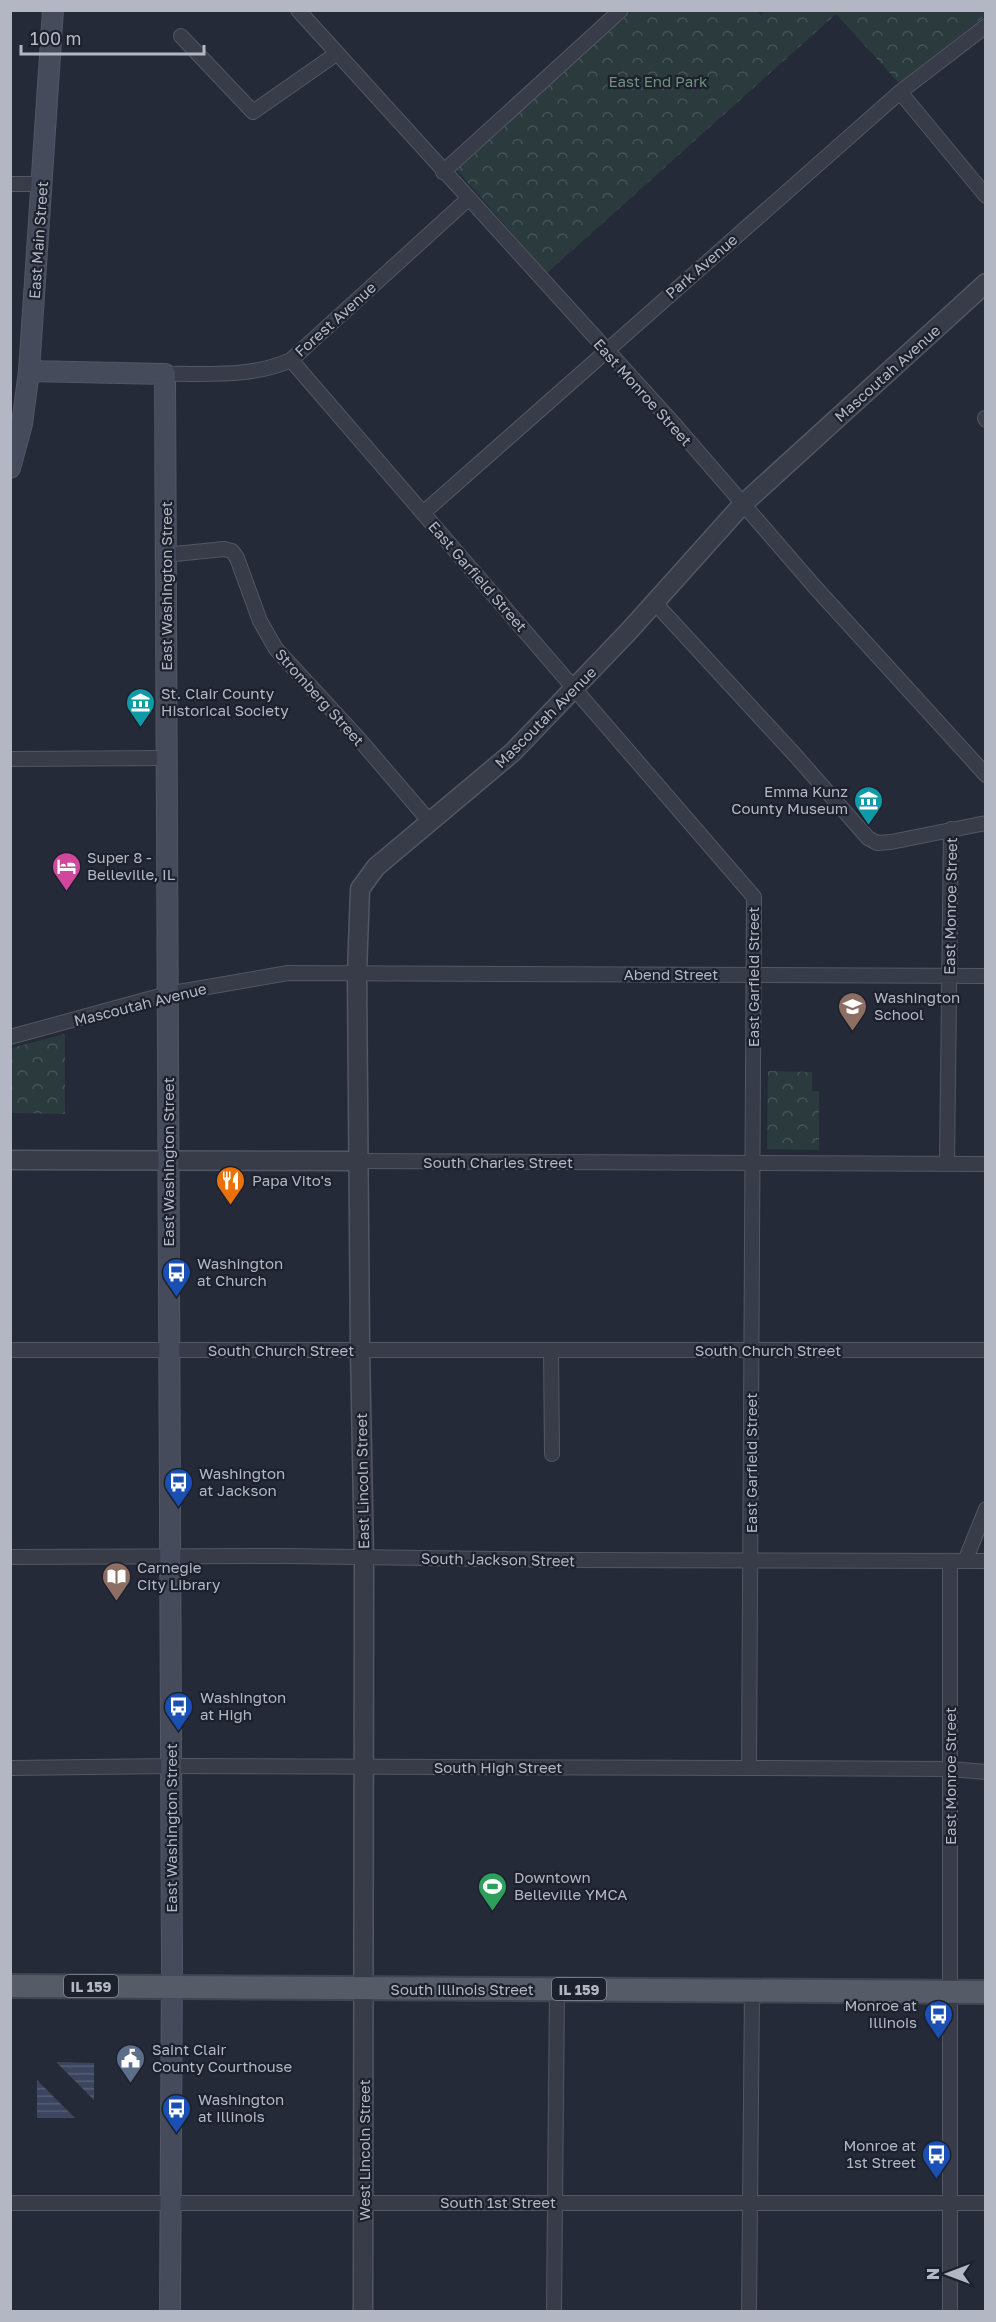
<svg xmlns="http://www.w3.org/2000/svg" width="996" height="2322" font-family="'Golos Text',sans-serif">
<defs>
<pattern id="forest-crowns" width="20" height="18" patternUnits="userSpaceOnUse" patternTransform="scale(1.5)"><rect width="20" height="18" fill="#2a3a3d"/><path d="M2 6a3 3 0 1 1 6 0M12 15a3 3 0 1 1 6 0" fill="none" stroke="#465457"/></pattern>
<pattern id="water-rules" width="6" height="5" patternUnits="userSpaceOnUse" patternTransform="scale(1.5)"><rect width="6" height="5" fill="#3c455f"/><path d="M0 2.5h6" fill="none" stroke="#565e74"/></pattern>
</defs>
<rect width="100%" height="100%" fill="#242a37"/>
<path fill="url(#forest-crowns)" d="M757 10 761 15 767 10 985 11V16L899 83 836 14 547 273 456 169 632 11Z
M65 1034V1114L11 1113V1048Z
M768 1071 812 1072V1091H819V1150L767 1149Z"/>
<path fill="url(#water-rules)" d="M56 2062 94 2063V2100Z
M37 2080 75 2118H37Z"/>
<g fill="none" stroke-linecap="round" stroke-linejoin="round">
<defs>
<path id="minor" d="M298 10 674 424 814 586 986 775
M181 36 253 112 336 54
M900 92 986 196
M443 172 621 10
M10 184H42
M291 360 754 897 749 1768
M165 374C207 373 251 378 291 360L468 199
M985 418 986 420
M423 513 900 92 986 26
M165 555 224 549 232 551 237 558 260 621 276 649 359 739 430 822
M655 603 795 755 868 838 877 843 891 842 986 823
M10 759 166 758
M10 1037 167 994 288 973 986 976
M359 1161 986 1164
M947 1164 951 829
M10 1350H986
M551 1350 552 1454
M10 1557 286 1556 566 1560 986 1561
M950 1561V2312
M965 1561 986 1509
M10 1768 170 1766 749 1768 950 1769 986 1772
M10 2203H986
M554 2312 557 1989
M749 2312 752 1990"/>
<path id="tertiary" d="M10 1160 359 1161
M363 2312 364 1558 360 1350 357 973 360 889 376 867 513 752 629 631 742 505 986 283"/>
<path id="secondary" d="M29 371 165 374 172 1968 170 2312
M10 468 22 424 29 371 53 10"/>
<path id="primary" d="M10 1986 986 1992"/>
</defs>
<use href="#minor" stroke="#535763" stroke-width="16"/>
<use href="#tertiary" stroke="#535763" stroke-width="21"/>
<use href="#secondary" stroke="#535763" stroke-width="22"/>
<use href="#primary" stroke="#414551" stroke-width="26"/>
<use href="#minor" stroke="#383c48" stroke-width="14"/>
<use href="#tertiary" stroke="#383c48" stroke-width="18"/>
<use href="#secondary" stroke="#464b5b" stroke-width="20"/>
<use href="#primary" stroke="#565b68" stroke-width="22"/>
</g>
<defs>
<symbol id="museum-pin" viewBox="-11 -11 22 30"><path d="M0 17L-7.5 6A9.5 9.5 0 1 1 7.5 6Z" fill="#0f9aa8" stroke="#1d212d"/><path d="M0-6L6-3V-2H-6V-3ZM-5-1h2V3h-2ZM-1-1h2V3h-2ZM3-1h2V3H3ZM-6 4H6V6H-6Z" fill="#fff"/></symbol>
<symbol id="hotel-pin" viewBox="-11 -11 22 30"><path d="M0 17L-7.5 6A9.5 9.5 0 1 1 7.5 6Z" fill="#d1479c" stroke="#1d212d"/><path d="M-6-4.5h1.5V1H6V5H4.5V3h-9V5H-6ZM-4 0a1.8 1.8 0 1 1 3.6 0ZM.5 0V-2.5h3Q6-2.5 6 0Z" fill="#fff"/></symbol>
<symbol id="school-pin" viewBox="-11 -11 22 30"><path d="M0 17L-7.5 6A9.5 9.5 0 1 1 7.5 6Z" fill="#8d6e63" stroke="#1d212d"/><path d="M0-5L7-2L0 1L-7-2ZM-4 1L0 2.5L4 1V4Q0 6-4 4Z" fill="#fff"/></symbol>
<symbol id="restaurant-pin" viewBox="-11 -11 22 30"><path d="M0 17L-7.5 6A9.5 9.5 0 1 1 7.5 6Z" fill="#e8710a" stroke="#1d212d"/><path d="M-5-6h1v4h1v-4h1v4h1v-4h1v5L-1.5 .5V6h-2V.5L-5-1ZM5-6V6H3V1.5H1.5Q1.5-4 5-6Z" fill="#fff"/></symbol>
<symbol id="bus-pin" viewBox="-11 -11 22 30"><path d="M0 17L-7.5 6A9.5 9.5 0 1 1 7.5 6Z" fill="#1a4fb4" stroke="#1d212d"/><path d="M-5-6H5V4H4V6H2V4H-2V6H-4V4H-5ZM-3.5-4V0h7V-4ZM-3.5 1.2v1.5H-2V1.2ZM2 1.2v1.5H3.5V1.2Z" fill="#fff"/></symbol>
<symbol id="library-pin" viewBox="-11 -11 22 30"><path d="M0 17L-7.5 6A9.5 9.5 0 1 1 7.5 6Z" fill="#8d6e63" stroke="#1d212d"/><path d="M-6-4Q-3-5.5-.7-3.5V5Q-3 3-6 4ZM6-4Q3-5.5 .7-3.5V5Q3 3 6 4Z" fill="#fff"/></symbol>
<symbol id="stadium-pin" viewBox="-11 -11 22 30"><path d="M0 17L-7.5 6A9.5 9.5 0 1 1 7.5 6Z" fill="#2e9e5b" stroke="#1d212d"/><path d="M0-5a6.5 5 0 1 0 0 10a6.5 5 0 1 0 0-10ZM-3.5-1.8h7v3.6h-7Z" fill="#fff"/></symbol>
<symbol id="civic-pin" viewBox="-11 -11 22 30"><path d="M0 17L-7.5 6A9.5 9.5 0 1 1 7.5 6Z" fill="#5c6f8a" stroke="#1d212d"/><path d="M-.6-6.5H3V-4.5H.6V-3L4-1V1h2V6H-6V1h2V-1L-.6-3ZM-1.2 2.5V6h2.4V2.5Z" fill="#fff"/></symbol>
</defs>
<g fill-rule="evenodd">
<use href="#museum-pin" x="124" y="686" width="33" height="45"/>
<use href="#museum-pin" x="852" y="784" width="33" height="45"/>
<use href="#hotel-pin" x="50" y="850" width="33" height="45"/>
<use href="#school-pin" x="836" y="990" width="33" height="45"/>
<use href="#restaurant-pin" x="214" y="1164" width="33" height="45"/>
<use href="#bus-pin" x="160" y="1256" width="33" height="45"/>
<use href="#bus-pin" x="162" y="1466" width="33" height="45"/>
<use href="#library-pin" x="100" y="1560" width="33" height="45"/>
<use href="#bus-pin" x="162" y="1690" width="33" height="45"/>
<use href="#stadium-pin" x="476" y="1870" width="33" height="45"/>
<use href="#bus-pin" x="922" y="1998" width="33" height="45"/>
<use href="#civic-pin" x="114" y="2042" width="33" height="45"/>
<use href="#bus-pin" x="160" y="2092" width="33" height="45"/>
<use href="#bus-pin" x="920" y="2138" width="33" height="45"/>
</g>
<g text-anchor="middle" dominant-baseline="central" stroke-width="4.5" stroke-linejoin="round" paint-order="stroke">
<g fill="#1d212d" stroke="#868a97" stroke-width="1.5">
<rect x="64" y="1975" width="54" height="22" rx="4.5"/>
<rect x="552" y="1978" width="54" height="22" rx="4.5"/>
</g>
<g font-size="14" font-weight="bold" fill="#b3b7c4">
<text x="91" y="1986">IL 159</text>
<text x="579" y="1989">IL 159</text>
</g>
<g font-size="15" fill="#6d927b" stroke="#1d212d">
<text x="658" y="81">East End Park</text>
</g>
<g font-size="15" fill="#b3b7c4" stroke="#1d212d">
<text transform="translate(38 240) rotate(-86)">East Main Street</text>
<text transform="translate(701 266) rotate(-41)">Park Avenue</text>
<text transform="translate(335 319) rotate(-42)">Forest Avenue</text>
<text transform="translate(887 373) rotate(-42)">Mascoutah Avenue</text>
<text transform="translate(643 392) rotate(48)">East Monroe Street</text>
<text transform="translate(478 576) rotate(49)">East Garfield Street</text>
<text transform="translate(166 586) rotate(-90)">East Washington Street</text>
<text transform="translate(320 697) rotate(48)">Stromberg Street</text>
<text transform="translate(545 717) rotate(-45)">Mascoutah Avenue</text>
<text transform="translate(950 906) rotate(-89)">East Monroe Street</text>
<text x="671" y="974">Abend Street</text>
<text transform="translate(753 977) rotate(-90)">East Garfield Street</text>
<text transform="translate(140 1004) rotate(-14)">Mascoutah Avenue</text>
<text transform="translate(168 1162) rotate(-90)">East Washington Street</text>
<text x="498" y="1162">South Charles Street</text>
<text x="281" y="1350">South Church Street</text>
<text x="768" y="1350">South Church Street</text>
<text transform="translate(751 1463) rotate(-90)">East Garfield Street</text>
<text transform="translate(362 1481) rotate(-91)">East Lincoln Street</text>
<text transform="translate(498 1559) rotate(1)">South Jackson Street</text>
<text x="498" y="1767">South High Street</text>
<text transform="translate(950 1776) rotate(-90)">East Monroe Street</text>
<text transform="translate(171 1828) rotate(-90)">East Washington Street</text>
<text x="462" y="1989">South Illinois Street</text>
<text transform="translate(364 2150) rotate(-90)">West Lincoln Street</text>
<text x="498" y="2202">South 1st Street</text>
</g>
<g font-size="15" fill="#b3b7c4" stroke="#1d212d" text-anchor="start">
<text x="161" y="693">St. Clair County<tspan x="161" dy="17">Historical Society</tspan></text>
<text x="848" y="791" text-anchor="end">Emma Kunz<tspan x="848" dy="17">County Museum</tspan></text>
<text x="87" y="857">Super 8 -<tspan x="87" dy="17">Belleville, IL</tspan></text>
<text x="874" y="997">Washington<tspan x="874" dy="17">School</tspan></text>
<text x="252" y="1180">Papa Vito's</text>
<text x="197" y="1263">Washington<tspan x="197" dy="17">at Church</tspan></text>
<text x="199" y="1473">Washington<tspan x="199" dy="17">at Jackson</tspan></text>
<text x="137" y="1567">Carnegie<tspan x="137" dy="17">City Library</tspan></text>
<text x="200" y="1697">Washington<tspan x="200" dy="17">at High</tspan></text>
<text x="514" y="1877">Downtown<tspan x="514" dy="17">Belleville YMCA</tspan></text>
<text x="917" y="2005" text-anchor="end">Monroe at<tspan x="917" dy="17">Illinois</tspan></text>
<text x="152" y="2049">Saint Clair<tspan x="152" dy="17">County Courthouse</tspan></text>
<text x="198" y="2099">Washington<tspan x="198" dy="17">at Illinois</tspan></text>
<text x="916" y="2145" text-anchor="end">Monroe at<tspan x="916" dy="17">1st Street</tspan></text>
</g>
</g>
<rect width="996" height="2322" fill="none" stroke="#b3b7c4" stroke-width="24"/>
<g transform="translate(948 2274) rotate(270)" stroke="#1d212d" stroke-width="4.5" paint-order="stroke">
<path d="M0-4.5L10 22L0 15L-10 22Z" fill="#b3b7c4"/>
<text y="-9" font-size="16" font-weight="bold" text-anchor="middle" fill="#b3b7c4">N</text>
</g>
<path d="M21 45v9h183v-9" fill="none" stroke="#b3b7c4" stroke-width="3"/>
<text x="30" y="45" font-size="18" fill="#b3b7c4" stroke="#1d212d" stroke-width="4.5" paint-order="stroke">100 m</text>
</svg>
